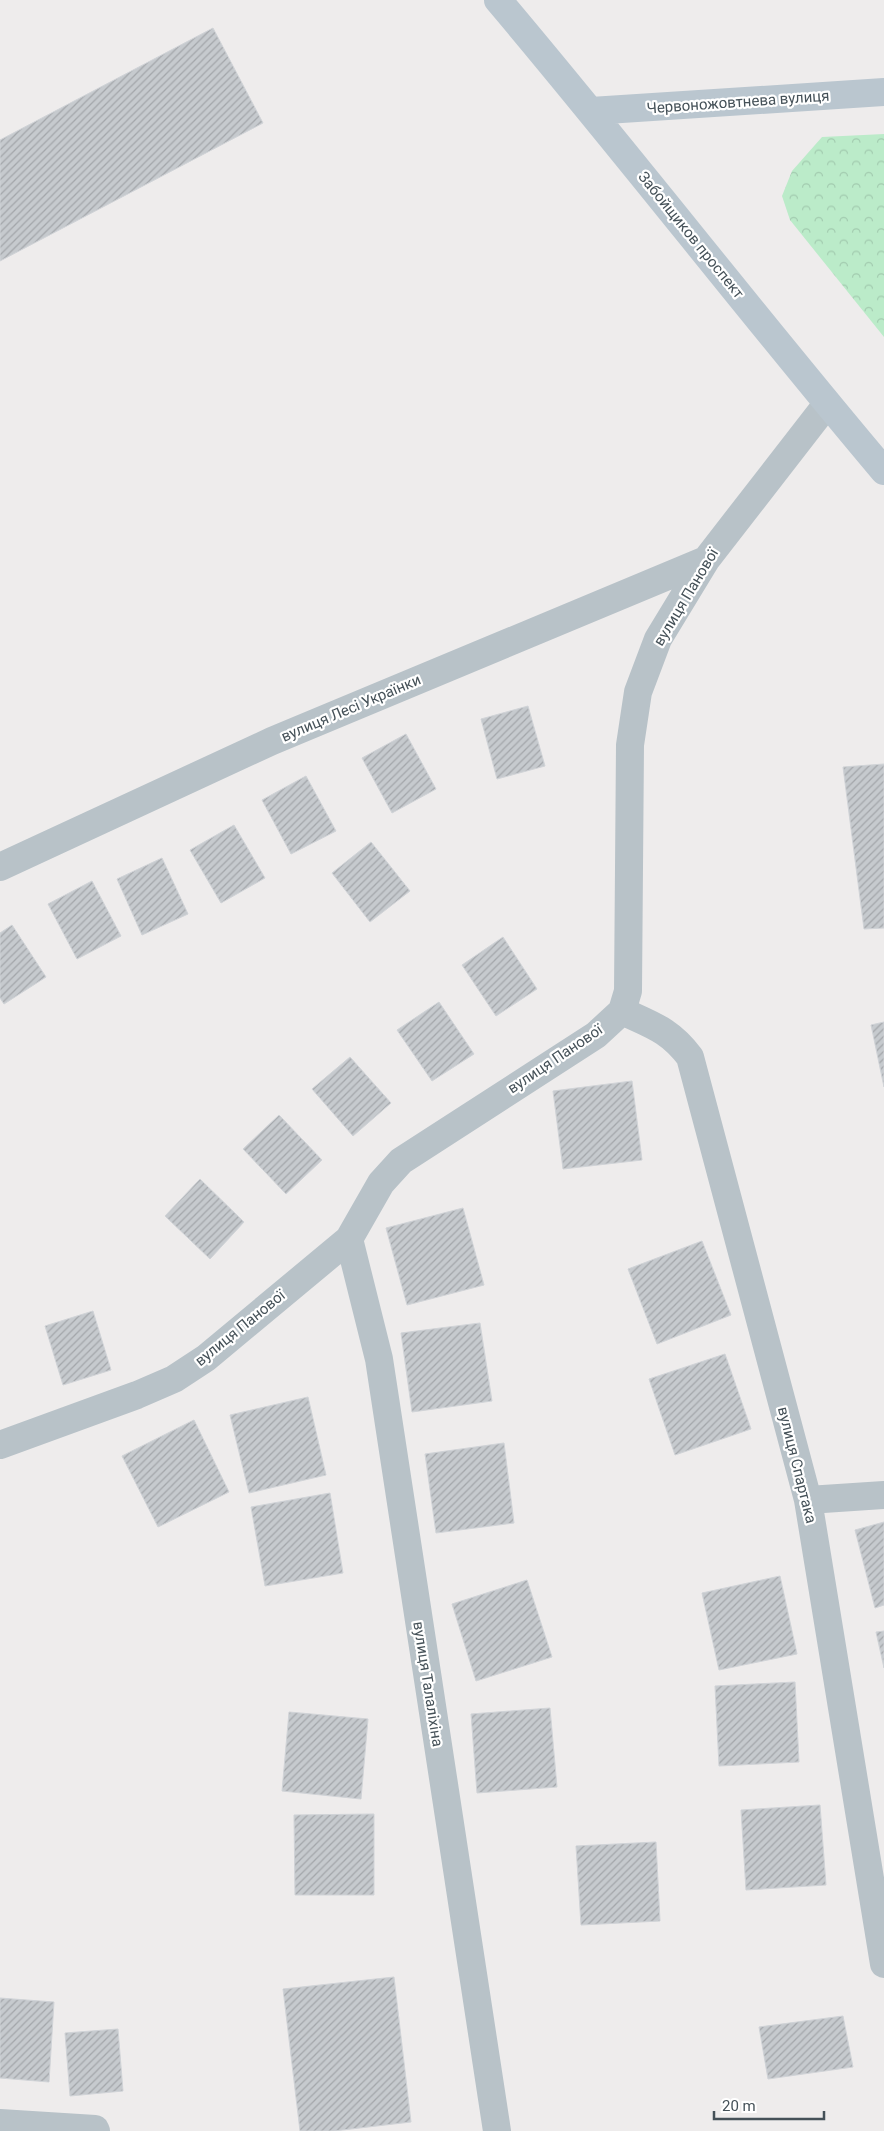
<svg xmlns="http://www.w3.org/2000/svg" width="884" height="2131" font-family="Roboto,sans-serif">
<defs>
<pattern id="forest-crowns" width="20" height="18" patternUnits="userSpaceOnUse" patternTransform="scale(1.25)"><rect width="20" height="18" fill="#bbebc9"/><path d="M2 6a3 3 0 1 1 6 0M12 15a3 3 0 1 1 6 0" fill="none" stroke="#a2cbaf"/></pattern>
<pattern id="building-hatch" width="6" height="6" patternUnits="userSpaceOnUse" patternTransform="scale(1.25)"><rect width="6" height="6" fill="#c6cace"/><path d="M-1 1l2-2M0 6l6-6M5 7l2-2" fill="none" stroke="#a3a6aa"/></pattern>
</defs>
<rect width="100%" height="100%" fill="#eeecec"/>
<path fill="url(#forest-crowns)" d="M884 134V337L790 220 782 196 792 171 822 137Z"/>
<path fill="url(#building-hatch)" stroke="#d0d3d7" d="M213 28 263 123 0 261V140Z
M528 706 545 766 497 779 481 719Z
M406 734 436 789 392 813 362 758Z
M884 764V928L864 929 843 767Z
M306 776 336 831 291 854 262 800Z
M234 825 265 878 221 903 190 850Z
M371 842 410 891 370 922 332 873Z
M162 858 188 914 142 935 117 879Z
M92 881 121 936 77 959 48 904Z
M12 925 46 977 4 1004 0 998V933Z
M503 937 537 989 496 1016 462 965Z
M439 1002 474 1054 432 1081 397 1030Z
M884 1022V1087L871 1025Z
M350 1057 391 1103 353 1136 312 1089Z
M632 1081 642 1160 563 1169 553 1091Z
M279 1115 322 1160 286 1194 243 1149Z
M200 1179 244 1222 210 1259 165 1216Z
M463 1208 484 1285 407 1305 386 1228Z
M702 1241 731 1315 657 1344 628 1269Z
M93 1311 111 1370 63 1385 45 1326Z
M480 1323 492 1401 412 1412 401 1333Z
M725 1354 751 1429 675 1455 649 1379Z
M308 1397 326 1475 249 1493 230 1415Z
M194 1420 229 1492 158 1527 122 1456Z
M504 1443 514 1523 436 1533 425 1454Z
M330 1493 343 1573 265 1586 251 1507Z
M884 1522V1605L875 1608 855 1530Z
M780 1576 797 1654 719 1670 702 1593Z
M527 1580 552 1657 476 1681 452 1604Z
M884 1631V1668L876 1632Z
M795 1682 799 1762 719 1766 715 1686Z
M550 1708 557 1787 477 1793 471 1714Z
M289 1712 368 1719 361 1799 282 1791Z
M820 1805 826 1885 746 1890 741 1810Z
M374 1814V1895H295L294 1815Z
M656 1842 660 1921 581 1925 576 1846Z
M394 1977 411 2122 334 2131H300L283 1989Z
M0 1998 54 2002 49 2082 0 2078Z
M843 2016 853 2067 768 2079 759 2027Z
M118 2029 123 2091 70 2096 65 2033Z"/>
<g fill="none" stroke-linecap="round" stroke-linejoin="round">
<path stroke="#b8c2c8" stroke-width="28" d="M0 867 272 741 706 560
M622 1011C652 1025 670 1030 690 1057L808 1500 884 1964
M349 1239 379 1359 497 2131
M0 1445 137 1395 174 1379 206 1358 349 1239 381 1183 401 1161 596 1035 622 1011 628 991 630 745 638 692 658 639 706 560 827 404
M808 1500 884 1495
M0 2123 95 2129 96 2131"/>
<path stroke="#bac6cf" stroke-width="28" d="M498 0C629 155 753 316 884 471
M591 111 884 92"/>
</g>
<g text-anchor="middle" dominant-baseline="central" stroke-width="4.5" stroke-linejoin="round" paint-order="stroke">
<g font-size="15" fill="#455158" stroke="#fff">
<text transform="translate(738 102) rotate(-4)">Червоножовтнева вулиця</text>
<text transform="translate(691 235) rotate(51)">Забойщиков проспект</text>
<text transform="translate(686 597) rotate(-59)">вулиця Панової</text>
<text transform="translate(351 708) rotate(-23)">вулиця Лесі Українки</text>
<text transform="translate(555 1059) rotate(-34)">вулиця Панової</text>
<text transform="translate(240 1328) rotate(-39)">вулиця Панової</text>
<text transform="translate(797 1465) rotate(76)">вулиця Спартака</text>
<text transform="translate(428 1684) rotate(81)">вулиця Талаліхіна</text>
</g>
</g>
<path d="M714 2111v8h110v-8" fill="none" stroke="#455158" stroke-width="2.5"/>
<text x="722" y="2111" font-size="15" fill="#455158" stroke="#ffffff" stroke-width="4" paint-order="stroke">20 m</text>
</svg>
